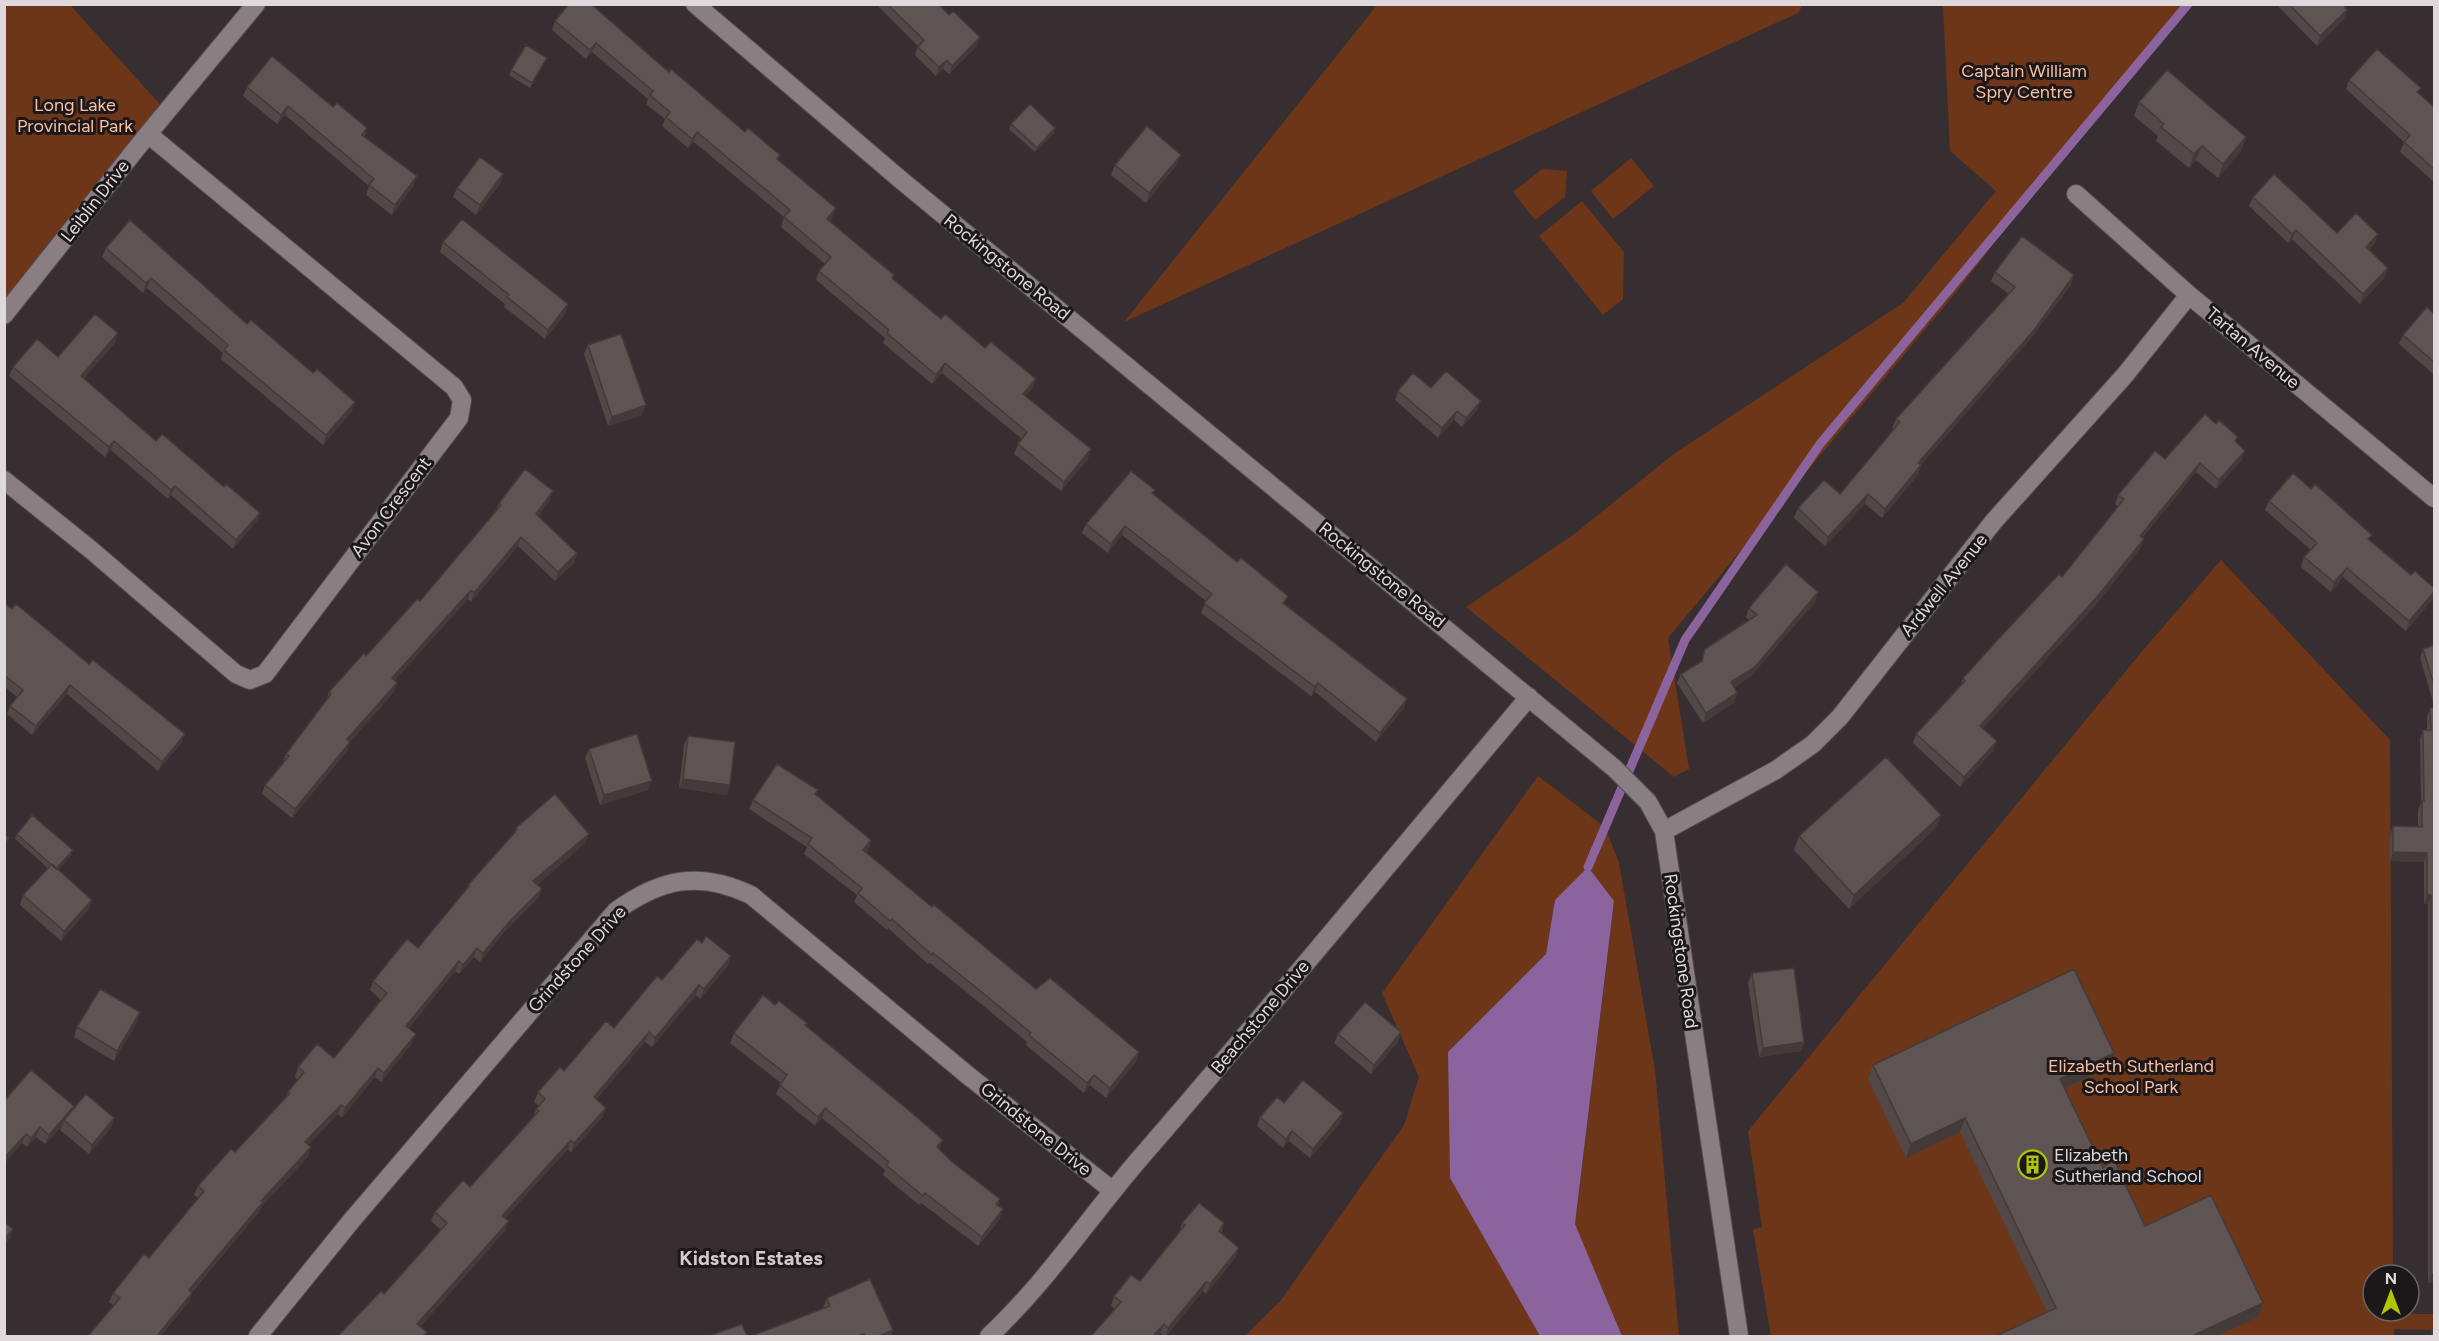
<svg xmlns="http://www.w3.org/2000/svg" width="2439" height="1341" font-family="Figtree,sans-serif">
<rect width="100%" height="100%" fill="#372e31"/>
<path fill="#6d3618" d="M5 5H70L167 112 5 315Z
M1377 5V4L1803 5 1798 13 1124 322Z
M1943 5H2187L2019 211 1957 291 1668 638 1689 769 1674 777 1466 607 1573 535 1675 453 1903 303 1996 191 1950 151Z
M1631 158 1654 186 1613 219 1591 191Z
M1542 169 1567 171 1565 197 1535 220 1513 192Z
M1582 201 1624 252 1623 299 1603 315 1539 236Z
M2221 560 2390 740 2393 1275H2373V1311H2394V1314H2434V1330L2394 1329V1336H1771L1753 1229 1762 1227 1748 1131 2144 649Z
M1538 776 1605 827 1619 863 1655 1070 1679 1336H1622L1575 1225 1614 902 1555 900 1546 954 1448 1052 1450 1178 1540 1336H1245L1281 1300 1404 1125 1419 1077 1382 993Z"/>
<path fill="#8b649e" d="M1588 867 1614 901 1575 1224 1622 1336H1540L1450 1178 1448 1052 1546 954 1555 900Z"/>
<g fill="none" stroke-linecap="round" stroke-linejoin="round">
<path stroke="#8b649e" stroke-width="9" d="M1588 867 1685 640 1820 444 2188 4"/>
<defs>
<path id="minor" d="M695 4 901 180 1614 768 1648 802 1664 831 1739 1336
M2076 194 2189 295 2434 498
M4 315 148 134 256 4
M4 480 90 549 236 674 250 680 265 674 459 418 462 400 454 387 148 134
M1664 831 1776 770 1813 744 1840 717 1994 521 2125 375 2189 295
M258 1336 352 1220 616 911C660 879 699 870 751 895L965 1073 1113 1191
M989 1336C1046 1283 1090 1216 1141 1157 1272 1006 1400 850 1529 697"/>
</defs>
<use href="#minor" stroke="#544d4f" stroke-width="20"/>
<use href="#minor" stroke="#897e81" stroke-width="18"/>
</g>
<path fill="#514847" d="M876 4H938L977 46 949 74 943 69 936 76 915 55 918 46Z
M2276 4H2343L2347 10 2344 19 2317 46Z
M555 21 669 72 745 132 780 155 778 160 832 218 830 221 893 279 941 319 985 348 1036 379 1032 388 1025 397 1088 459 1061 491 1014 454 1018 444 1022 439 942 373 932 384 883 343 885 338 816 280 819 271 825 264 781 227 784 217 694 142 688 148 662 126 665 119 646 104 648 99 592 52 586 59 552 30Z
M545 62 530 88 509 75 511 70Z
M2349 80 2419 94 2434 107V182L2400 152 2404 142 2346 89Z
M247 87 367 128 364 137 417 176 413 186 392 215 366 195 369 186 285 115 277 124 243 96Z
M2139 102 2246 137 2241 151 2218 178 2196 160 2189 168 2156 141 2158 136 2134 116Z
M1011 124 1055 128 1054 133 1035 152 1009 129Z
M1181 155 1177 164 1146 203 1111 175 1115 165Z
M503 174 500 184 476 215 453 197 457 188Z
M2253 197 2337 233 2375 243 2369 250 2388 268 2384 278 2360 304 2292 239 2288 243 2249 206Z
M443 242 568 304 565 314 545 339 504 307 505 304 440 252Z
M106 248 247 324 352 411 323 445 221 359 223 353 147 288 143 293 102 257Z
M1995 272 2074 275 2071 285 2030 339 1921 465 1918 475 1882 518 1865 504 1825 546 1794 518 1798 508 1840 494 1894 429 1892 428 1896 419 2009 294 1991 281Z
M2434 314V375L2399 344 2403 335Z
M115 343 84 378 156 441 260 513 256 522 233 549 171 495 168 499 111 450 105 457 9 376 13 367 58 357Z
M588 345 642 415 608 426 584 354Z
M1431 388 1477 410 1462 427 1454 420 1438 438 1395 400 1398 391Z
M2236 442 2242 460 2216 489 2196 472 2142 538 2140 549 2094 607 1983 728 1993 751 1960 787 1913 743 1916 734 1960 687 1963 678 2062 577 2118 507 2115 504 2118 495Z
M1153 494 1285 604 1404 708 1376 742 1315 692 1311 696 1201 613 1206 601 1122 535 1108 553 1082 533 1086 524Z
M550 500 538 516 577 553 574 563 555 581 518 546 471 602 468 599 394 681 397 683 394 692 350 742 347 751 292 818 262 794 265 785 283 763 286 754 326 702 329 692 366 656 420 601 495 512 499 503Z
M2269 501 2370 540 2411 575 2434 588V596L2433 599 2406 631 2343 577 2331 592 2301 567 2304 557 2311 550 2265 510Z
M1818 592 1815 602 1751 676 1734 688 1737 693 1734 703 1703 723 1677 683 1681 674 1701 661 1705 649 1749 620 1746 617 1749 608Z
M4 603 181 743 158 771 67 694 32 735 7 714 10 706 17 697 4 686Z
M2434 645V705L2420 658 2423 649Z
M2434 707V1283H2428V904H2424V862L2390 861V836L2393 826 2418 827V810L2421 803 2420 739 2423 730H2427V717L2430 708Z
M688 736 730 785 727 795 679 788 684 745Z
M589 749 648 790 600 805 585 758Z
M816 795 871 840 868 850 866 852 932 907 1036 989 1136 1062 1106 1098 1090 1085 1084 1093 1026 1045 1027 1042 980 1003 930 963 928 964 888 928 887 930 854 902 857 895 804 854 807 847 749 809 753 800Z
M1941 815 1935 829 1849 909 1794 850 1799 836Z
M516 828 589 834 585 843 537 885 542 889 538 898 505 931 480 962 474 957 459 974 455 971 409 1028 412 1043 381 1082 375 1077 342 1118 338 1114 308 1145V1157L261 1207 259 1212 192 1292 189 1302 114 1306 109 1302 113 1293 149 1258 198 1198 194 1195 198 1186 235 1152 286 1098 288 1092 298 1080 295 1077 298 1067 334 1058 381 1000 370 990 373 981 418 948 465 891 468 885 514 833Z
M17 834 73 850 71 855 58 870 92 900 88 910 61 941 20 905 23 895 48 868 15 839Z
M728 966 700 999 696 995 652 1047 645 1042 596 1100 606 1108 602 1118 571 1152 568 1149 505 1218V1231L420 1327 427 1332 425 1336H338L384 1294 441 1230 431 1221 435 1212 470 1187 533 1118 536 1109 539 1106 534 1102 538 1092 564 1071 614 1028 662 980Z
M1752 973 1804 1042 1801 1051 1759 1057 1748 983Z
M775 1005 807 1023 806 1026 951 1161 1000 1199 998 1205 1000 1219 978 1246 921 1203 919 1205 883 1175 885 1170 822 1118 815 1126 776 1094 781 1083 730 1043 734 1033Z
M140 1012 137 1022 114 1061 74 1037 77 1027Z
M1401 1032 1398 1042 1371 1074 1334 1043 1338 1034Z
M2114 1053 2109 1067 2065 1089 2103 1168 2145 1226 2258 1317 2047 1312 1960 1132 1906 1158 1868 1079 1873 1065Z
M4 1101 73 1110 114 1118 111 1128 89 1154 60 1130 62 1126 45 1144 36 1137 27 1147 22 1143 4 1164Z
M1284 1103 1340 1123 1310 1158 1289 1141 1283 1148 1257 1126 1260 1117Z
M1182 1223H1224L1221 1233 1236 1257 1206 1294 1203 1291 1166 1336H1164L1160 1333 1157 1336H1091L1115 1309 1111 1306 1114 1296 1140 1281 1179 1233Z
M827 1298 893 1330 891 1336H751L824 1309 823 1308Z"/>
<path fill="#423b3a" d="M2347 10 2344 19 2317 46 2320 36Z
M980 37 977 46 949 74 952 66Z
M596 43 592 52 586 59 590 50Z
M547 58 545 62 530 88 532 83Z
M947 60 943 69 936 76 939 67Z
M288 106 285 115 277 124 281 115Z
M1055 128 1054 133 1035 152 1037 148Z
M697 132 694 142 688 148 692 139Z
M2246 137 2241 151 2218 178 2223 164Z
M2202 146 2196 160 2189 168 2194 154Z
M1181 155 1177 164 1146 203 1149 193Z
M503 174 500 184 476 215 480 205Z
M417 176 413 186 392 215 395 205Z
M836 208 832 218 824 228 827 219Z
M2296 230 2292 239 2288 243 2292 234Z
M2378 234 2375 243 2362 257 2366 247Z
M2388 268 2384 278 2360 304 2363 294Z
M2074 275 2071 285 2030 339 1915 472 1918 463Z
M151 278 147 288 143 293 146 283Z
M568 304 565 314 545 339 548 330Z
M118 333 115 343 78 385 81 376Z
M945 363 942 373 932 384 936 375Z
M1036 379 1032 388 1019 404 1023 394Z
M1481 401 1477 410 1462 427 1466 418Z
M355 402 352 411 323 445 326 435Z
M646 405 642 415 608 426 612 417Z
M1457 411 1454 420 1438 438 1442 428Z
M114 441 111 450 105 457 109 447Z
M1091 449 1088 459 1061 491 1064 482Z
M2245 451 2242 460 2216 489 2219 480Z
M2200 463 2196 472 2136 545 2140 536Z
M1921 465 1918 475 1882 518 1885 509Z
M175 486 171 495 168 499 171 490Z
M553 491 550 500 532 523 536 514Z
M1868 494 1865 504 1825 546 1828 537Z
M260 513 256 522 233 549 236 540Z
M1125 526 1122 535 1108 553 1111 544Z
M521 537 518 546 471 602 474 593Z
M2144 539 2140 549 2094 607 1977 735 1980 726Z
M577 553 574 563 555 581 558 572Z
M2347 568 2343 577 2331 592 2334 582Z
M471 590 468 599 388 688 392 678Z
M1818 592 1815 602 1751 676 1727 692 1731 682Z
M2434 592 2433 599 2406 631 2409 621Z
M397 683 394 692 344 748 347 739Z
M1318 683 1315 692 1311 696 1315 687Z
M70 685 67 694 32 735 36 726Z
M1737 693 1734 703 1703 723 1706 713Z
M1407 699 1404 708 1376 742 1380 733Z
M185 734 181 743 158 771 162 762Z
M1997 741 1993 751 1960 787 1964 777Z
M350 742 347 751 292 818 295 809Z
M683 779 730 785 727 795 679 788Z
M652 781 648 790 600 805 604 795Z
M1941 815 1935 829 1849 909 1854 895Z
M589 834 585 843 530 891 533 881Z
M871 840 868 850 859 860 863 850Z
M73 850 71 855 54 874 56 869Z
M2393 852 2427 853 2424 862 2390 861Z
M542 889 538 898 505 931 480 962 483 953 509 922Z
M2427 895H2431L2428 904H2424Z
M92 900 88 910 61 941 64 931Z
M477 948 474 957 459 974 463 965Z
M731 956 728 966 700 999 704 989Z
M459 961 455 971 403 1035 406 1026Z
M699 985 696 995 652 1047 655 1038Z
M140 1012 137 1022 114 1061 117 1051Z
M649 1032 645 1042 590 1107 594 1097Z
M1401 1032 1398 1042 1371 1074 1374 1065Z
M416 1034 412 1043 381 1082 384 1073Z
M1804 1042 1801 1051 1759 1057 1763 1048Z
M1139 1052 1136 1062 1106 1098 1110 1088Z
M2114 1053 2109 1067 2055 1093 2060 1079Z
M378 1068 375 1077 342 1118 345 1108Z
M1094 1075 1090 1085 1084 1093 1087 1083Z
M341 1105 338 1114 302 1151 305 1142Z
M74 1106 70 1116 64 1120 62 1126 45 1144 49 1135Z
M606 1108 602 1118 571 1152 574 1143Z
M825 1108 822 1118 815 1126 818 1117Z
M1343 1113 1340 1123 1310 1158 1313 1149Z
M114 1118 111 1128 89 1154 92 1145Z
M1965 1118 1960 1132 1906 1158 1911 1144Z
M40 1127 36 1137 27 1147 31 1138Z
M1292 1131 1289 1141 1283 1148 1286 1139Z
M26 1134 22 1143 4 1164V1158Z
M571 1140 568 1149 499 1225 502 1216Z
M943 1140 939 1150 937 1147Z
M311 1147 308 1157 261 1207 259 1212 185 1299 189 1290 261 1201Z
M1003 1209 1000 1219 978 1246 982 1237Z
M509 1221 505 1231 414 1333 417 1324Z
M13 1229 10 1239 4 1245V1239Z
M1239 1248 1236 1257 1206 1294 1210 1284Z
M2431 1274H2434V1283H2428Z
M1206 1282 1203 1291 1165 1336 1168 1328Z
M192 1293 189 1302 161 1336H157Z
M2263 1303 2258 1317 2216 1336H2192Z
M1164 1324 1160 1333 1157 1336H1153Z
M893 1330 891 1336H879Z"/>
<path fill="#5e5453" stroke="#423b3a" stroke-width="1.5" d="M569 4H591L669 72 671 69 745 132 748 128 780 155 777 159 836 208 827 219 894 275 892 278 941 319 945 314 985 348 991 342 1036 379 1023 394 1091 449 1064 482 1018 444 1027 432 945 363 936 375 887 333 889 330 819 271 831 257 784 217 790 210 697 132 692 139 666 117 670 112 650 95 653 91 596 43 590 50 555 21Z
M887 4H938L949 15 953 11 980 37 952 66 947 60 939 67 918 47 924 40Z
M2289 4H2343L2347 10 2320 36Z
M526 45 547 58 532 83 511 70Z
M2377 49 2421 88 2417 92 2434 107V169L2404 142 2410 135 2349 80Z
M272 56 333 107 337 103 367 128 362 135 417 176 395 205 369 185 374 179 288 106 281 115 247 87Z
M2167 70 2246 137 2223 164 2202 146 2194 154 2161 127 2164 124 2139 102Z
M1030 104 1055 128 1037 148 1011 124Z
M1147 126 1181 155 1149 193 1115 165Z
M480 157 503 174 480 205 457 188Z
M2274 174 2337 233 2356 213 2378 234 2366 247 2388 268 2363 294 2296 230 2292 234 2253 197Z
M462 219 568 304 548 330 507 297 509 295 443 242Z
M130 220 247 324 251 320 313 373 317 369 355 402 326 435 224 350 228 345 151 278 146 283 106 248Z
M2022 236 2074 275 2034 330 1918 463 1921 465 1885 509 1868 494 1828 537 1798 508 1824 480 1840 494 1900 422 1896 419 2015 287 1995 272Z
M2427 307 2434 314V362L2403 335Z
M95 314 118 333 81 376 156 441 162 434 224 487 226 484 260 513 236 540 175 486 171 490 114 441 109 447 13 367 37 339 58 357Z
M621 334 646 405 612 417 588 345Z
M1446 371 1481 401 1466 418 1457 411 1442 428 1398 391 1413 373 1431 388Z
M2205 414 2216 424 2219 420 2238 437 2235 441 2245 451 2219 480 2200 463 2140 536 2144 539 2097 597 1980 726 1997 741 1964 777 1916 734 1965 681 1963 678 2003 634 2059 574 2062 577 2124 499 2118 495 2155 451 2165 459Z
M525 469 553 491 536 514 577 553 558 572 521 537 474 593 471 590 392 678 397 683 347 739 350 742 295 809 265 785 289 756 286 754 331 694 329 692 364 653 366 656 417 599 420 601 501 505 499 503Z
M1131 471 1155 490 1152 493 1237 562 1241 558 1288 596 1283 603 1407 699 1380 733 1318 683 1315 687 1204 603 1212 594 1125 526 1111 544 1086 524Z
M2293 473 2311 489 2315 484 2372 535 2368 539 2411 575 2415 571 2434 588V592L2409 621 2347 568 2334 582 2304 557 2317 543 2269 501Z
M1786 564 1818 592 1755 667 1731 682 1737 693 1706 713 1681 674 1702 661 1705 649 1757 615 1749 608Z
M4 603 12 609 16 604 89 664 93 660 185 734 162 762 70 685 36 726 10 706 23 690 4 675Z
M2434 645V685L2423 649Z
M2434 707V1274H2431V895H2427V853L2393 852V826L2422 827V801H2424L2423 730H2431L2430 708Z
M637 734 652 781 604 795 589 749Z
M688 736 735 742 730 785 683 779Z
M1886 757 1941 815 1854 895 1799 836Z
M777 764 818 790 815 794 871 840 863 850 932 907 934 905 1036 989 1050 978 1139 1052 1110 1088 1094 1075 1087 1083 1029 1035 1031 1033 984 994 933 953 932 955 892 919 890 921 858 893 862 888 808 844 812 838 753 800Z
M555 794 589 834 533 881 542 889 509 922 483 953 477 948 463 965 459 961 406 1026 416 1034 384 1073 378 1068 345 1108 341 1105 305 1142 311 1147 261 1201 263 1202 189 1290 192 1293 157 1336H88L120 1298 113 1293 144 1254 149 1258 204 1191 198 1186 231 1149 235 1152 290 1093 288 1092 304 1072 298 1067 317 1044 334 1058 387 993 373 981 407 939 418 948 469 886 468 885 517 830 516 828Z
M32 815 73 850 56 869 17 834Z
M4 835 9 838 4 843Z
M52 864 92 900 64 931 23 895Z
M706 936 731 956 704 989 699 985 655 1038 649 1032 594 1097 606 1108 574 1143 571 1140 502 1216 509 1221 417 1324 427 1332 423 1336H338L381 1291 384 1294 447 1223 435 1212 463 1180 470 1187 539 1111 536 1109 545 1099 538 1092 560 1067 564 1071 606 1021 614 1028 657 976 662 980 697 939 702 943Z
M1794 968 1804 1042 1763 1048 1752 973Z
M2074 969 2114 1053 2060 1079 2103 1168 2113 1158 2145 1226 2211 1195 2263 1303 2192 1336H1996L2056 1308 1965 1118 1911 1144 1873 1065Z
M100 989 140 1012 117 1051 77 1027Z
M763 995 775 1005 779 1001 807 1023 805 1025 912 1113 943 1140 937 1147 951 1161 1000 1199 996 1204 1003 1209 982 1237 925 1193 923 1196 886 1165 889 1162 825 1108 818 1117 780 1085 787 1075 734 1033Z
M1365 1002 1401 1032 1374 1065 1338 1034Z
M31 1070 74 1106 49 1135 40 1127 31 1138 26 1134 4 1158V1101Z
M1303 1080 1343 1113 1313 1149 1292 1131 1286 1139 1260 1117 1277 1097 1284 1103Z
M86 1094 114 1118 92 1145 64 1120Z
M1199 1203 1224 1223 1219 1231 1239 1248 1210 1284 1206 1282 1168 1328 1164 1324 1153 1336H1091L1121 1302 1114 1296 1131 1275 1140 1281 1185 1225 1182 1223Z
M4 1222 13 1229 4 1239Z
M870 1279 893 1330 879 1336H865L864 1334 857 1336H751L830 1306 827 1298Z
M742 1324 747 1336H709Z
M2432 1330H2434V1336H2432Z"/>
<defs>
<symbol id="building-ring" viewBox="-11 -11 22 22"><circle r="9.5" fill="#1c1819" stroke="#afc504" stroke-width="1.5"/><path d="M-4-6H4V6H1V3H-1V6H-4ZM-2.5-4.3h1.7v1.8h-1.7ZM.8-4.3h1.7v1.8H.8ZM-2.5-1h1.7V.8h-1.7ZM.8-1h1.7V.8H.8Z" fill="#afc504"/></symbol>
</defs>
<g fill-rule="evenodd">
<use href="#building-ring" x="2016" y="1148" width="33" height="33"/>
</g>
<g text-anchor="middle" dominant-baseline="central" stroke-width="6" stroke-linejoin="round" paint-order="stroke">
<g font-size="18" fill="#f9bfa3" stroke="#1c1819">
<text x="2024" y="71">Captain William<tspan x="2024" dy="21">Spry Centre</tspan></text>
<text x="75" y="105">Long Lake<tspan x="75" dy="21">Provincial Park</tspan></text>
<text x="2131" y="1066">Elizabeth Sutherland<tspan x="2131" dy="21">School Park</tspan></text>
</g>
<g font-size="18" fill="#dfd9db" stroke="#1c1819">
<text transform="translate(95 201) rotate(-52)">Leiblin Drive</text>
<text transform="translate(1007 267) rotate(39)">Rockingstone Road</text>
<text transform="translate(2253 348) rotate(40)">Tartan Avenue</text>
<text transform="translate(391 507) rotate(-53)">Avon Crescent</text>
<text transform="translate(1382 575) rotate(39)">Rockingstone Road</text>
<text transform="translate(1944 585) rotate(-51)">Ardwell Avenue</text>
<text transform="translate(1681 951) rotate(82)">Rockingstone Road</text>
<text transform="translate(577 959) rotate(-48)">Grindstone Drive</text>
<text transform="translate(1260 1017) rotate(-50)">Beachstone Drive</text>
<text transform="translate(1036 1129) rotate(39)">Grindstone Drive</text>
</g>
<g font-size="18" fill="#dfd9db" stroke="#1c1819" text-anchor="start">
<text x="2054" y="1155">Elizabeth<tspan x="2054" dy="21">Sutherland School</tspan></text>
</g>
<g font-size="20" font-weight="bold" fill="#d3c8cb" stroke="#1c1819">
<text x="751" y="1258">Kidston Estates</text>
</g>
</g>
<rect width="2439" height="1341" fill="none" stroke="#dfd9db" stroke-width="12"/>
<g transform="translate(2391 1293)"><circle r="28" fill="#1c1819" stroke="#6a6567" stroke-width="1.5"/>
<path d="M0-4.5L10 22L0 15L-10 22Z" fill="#afc504"/>
<text y="-9" font-size="16" font-weight="bold" text-anchor="middle" fill="#dfd9db">N</text>
</g>
</svg>
